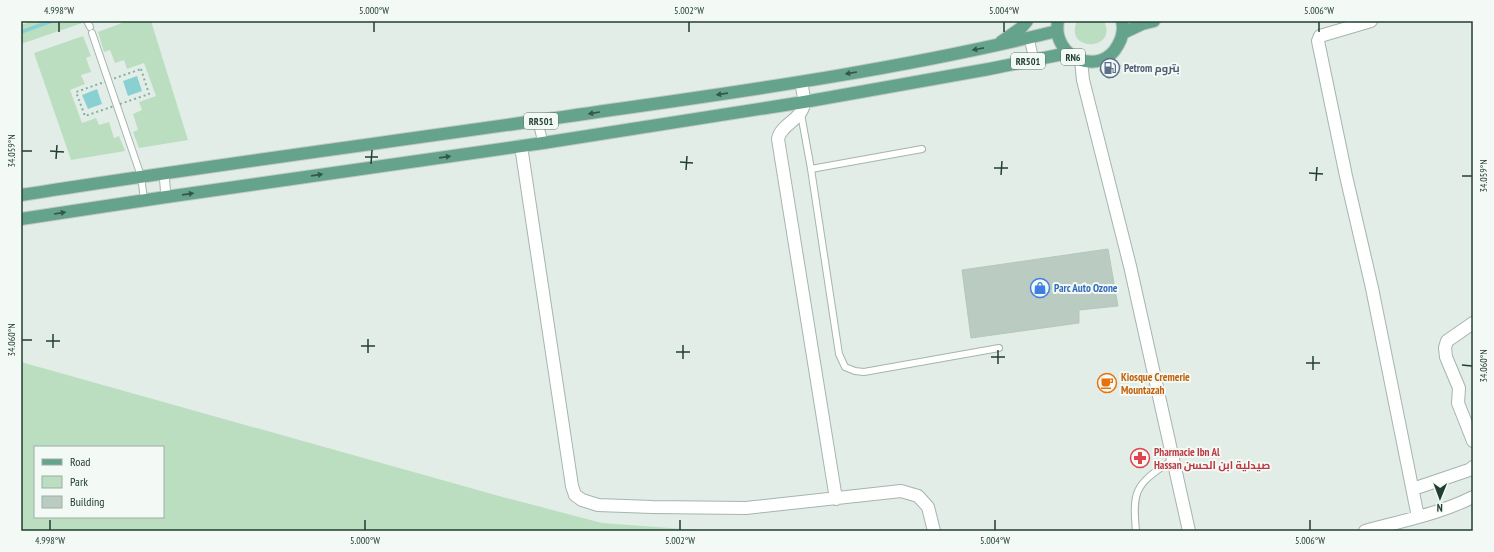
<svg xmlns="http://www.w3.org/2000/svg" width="1494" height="552" font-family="'PT Sans Narrow',Cairo,sans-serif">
<rect width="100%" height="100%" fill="#e2ede7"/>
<path fill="#bbdec0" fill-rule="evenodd" d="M33 21H88L21 44V25Z
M127 21H151L188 140 139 148 133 132 138 130 133 114 142 110 139 102 156 96 144 63 127 69 124 60 115 63 110 50 104 52 98 32Z
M1077 21H1104C1119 51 1063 53 1077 21Z
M83 36 91 56 86 58 91 72 81 75 85 84 70 90 82 123 96 118 99 125 109 122 114 138 119 136 125 151 71 160 34 53Z
M21 362 499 496 602 523 710 531H21ZM35 447H163V517H35Z"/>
<path fill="#89d0d3" d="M137 76 142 91 128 96 123 81Z
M97 89 102 104 88 109 82 95Z"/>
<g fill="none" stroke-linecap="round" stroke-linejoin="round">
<path stroke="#89d0d3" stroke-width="3.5" d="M21 32 52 21"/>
</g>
<path fill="#bacbc2" stroke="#b4c7bd" d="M1115 61 1121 66 1109 79 1099 70Z
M1108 249 1118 306 1079 310V323L971 338 962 270Z"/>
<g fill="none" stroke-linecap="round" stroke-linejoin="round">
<defs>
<path id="service" d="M87 21 90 27
M92 33 141 176 144 200
M801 114 811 169 839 354 845 367 855 371 864 372 999 348
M811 169 922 149
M1136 531C1135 519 1133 502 1138 491 1144 477 1162 468 1173 459"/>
<path id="pedestrian" d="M1029 38 1034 60
M538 122 543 143
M164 173 166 197"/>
<path id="minor" d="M1371 21 1320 36 1318 41 1346 176 1372 288 1418 517
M801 82C802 88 804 95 804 101 804 120 781 123 778 139L836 499
M521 146 572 486 575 495 582 500 598 505 652 507 746 508 901 491 918 496 928 507 934 531
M1473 323 1447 341 1445 348 1446 357 1459 388 1458 403 1473 441
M1413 489 1469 470 1473 467
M1365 531C1401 521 1439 514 1473 497"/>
<path id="tertiary" d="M1081 60 1083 80 1130 266 1189 531"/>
<path id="primary" d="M1058 21C1051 58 1101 78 1118 45 1122 38 1124 29 1122 21
M1123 33 1142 24 1154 21
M1001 42 1021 28 1027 21
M21 195C217 164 414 139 611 110 760 89 911 67 1057 31
M21 219 166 197 543 143 804 102 989 69 1068 53"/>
</defs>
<use href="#service" stroke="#a5b5ad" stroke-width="8"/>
<use href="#pedestrian" stroke="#a5b5ad" stroke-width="11"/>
<use href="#minor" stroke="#a5b5ad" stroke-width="14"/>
<use href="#tertiary" stroke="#a5b5ad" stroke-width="14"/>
<use href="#primary" stroke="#c1c9c6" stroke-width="14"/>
<path stroke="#82b19d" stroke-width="2" stroke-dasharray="2 3" stroke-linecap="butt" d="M141 69 149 94 85 116 76 92Z"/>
<use href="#service" stroke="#fff" stroke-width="6"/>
<use href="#pedestrian" stroke="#fff" stroke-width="9"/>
<use href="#minor" stroke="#fff" stroke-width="12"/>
<use href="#tertiary" stroke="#fff" stroke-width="12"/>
<use href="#primary" stroke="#66a38d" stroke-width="12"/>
</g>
<defs><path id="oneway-solid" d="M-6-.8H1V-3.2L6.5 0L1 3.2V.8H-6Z"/></defs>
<g fill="#33574a">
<use href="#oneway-solid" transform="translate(978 49) rotate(169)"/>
<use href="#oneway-solid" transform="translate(851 73) rotate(171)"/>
<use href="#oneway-solid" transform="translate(722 94) rotate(172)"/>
<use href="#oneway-solid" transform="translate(594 113) rotate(171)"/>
<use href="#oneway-solid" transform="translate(445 157) rotate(-8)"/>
<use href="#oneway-solid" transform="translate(317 175) rotate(-8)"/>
<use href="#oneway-solid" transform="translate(188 194) rotate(-8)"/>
<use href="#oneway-solid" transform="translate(60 213) rotate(-9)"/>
</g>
<path fill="none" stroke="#223e33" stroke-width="1.5" d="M59 32V22M374 32V22M689 32V22M1004 32V22M1319 32V22M22 151H32M50 151 64 152M365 157H378M56 159 57 145M680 162 693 163M371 164 372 150M994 168H1008M686 170 687 156M1309 173 1323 174M1001 175 1002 161M1462 176H1472M1316 181 1317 167M22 340H32M46 341H60M361 346H375M53 348V334M676 352H690M368 353V339M991 357H1005M683 359V345M1306 363H1320M998 364V350M1462 365 1472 366M1313 370V356M50 530V520M365 530V520M680 530V520M995 530V520M1310 530V520"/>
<defs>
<symbol id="fuel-ring" viewBox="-11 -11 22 22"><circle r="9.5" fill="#f3f9f5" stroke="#5c6f8a" stroke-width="1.5"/><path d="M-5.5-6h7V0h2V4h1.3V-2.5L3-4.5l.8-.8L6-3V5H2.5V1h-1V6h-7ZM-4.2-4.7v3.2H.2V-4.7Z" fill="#5c6f8a"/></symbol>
<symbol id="shop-ring" viewBox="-11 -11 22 22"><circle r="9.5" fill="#f3f9f5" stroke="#3f7fe0" stroke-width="1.5"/><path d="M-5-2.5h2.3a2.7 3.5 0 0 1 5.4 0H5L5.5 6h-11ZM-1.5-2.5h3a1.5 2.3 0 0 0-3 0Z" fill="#3f7fe0"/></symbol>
<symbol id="cafe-ring" viewBox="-11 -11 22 22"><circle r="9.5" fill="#f3f9f5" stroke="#e8710a" stroke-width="1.5"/><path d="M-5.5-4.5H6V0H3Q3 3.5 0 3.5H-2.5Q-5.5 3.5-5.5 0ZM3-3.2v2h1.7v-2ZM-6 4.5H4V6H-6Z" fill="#e8710a"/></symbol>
<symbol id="pharmacy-ring" viewBox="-11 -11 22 22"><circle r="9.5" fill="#f3f9f5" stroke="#e0444e" stroke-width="1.5"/><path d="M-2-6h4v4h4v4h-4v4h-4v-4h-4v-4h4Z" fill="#e0444e"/></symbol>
</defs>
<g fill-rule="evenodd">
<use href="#fuel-ring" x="1099" y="57" width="22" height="22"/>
<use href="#shop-ring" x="1029" y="277" width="22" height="22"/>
<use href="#cafe-ring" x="1096" y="372" width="22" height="22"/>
<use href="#pharmacy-ring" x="1129" y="447" width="22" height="22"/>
</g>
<g text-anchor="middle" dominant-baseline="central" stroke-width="4" stroke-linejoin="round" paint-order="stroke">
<g fill="#f3f9f5" stroke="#61766d" stroke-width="1">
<rect x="1061" y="49" width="24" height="16" rx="3"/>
<rect x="1011" y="53" width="34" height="16" rx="3"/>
<rect x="524" y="113" width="34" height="16" rx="3"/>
</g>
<g font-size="10" font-weight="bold" fill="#223e33">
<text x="1073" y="57">RN6</text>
<text x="1028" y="61">RR501</text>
<text x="541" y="121">RR501</text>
</g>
<g font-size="11" font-weight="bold" fill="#4e5e75" stroke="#f3f9f5" text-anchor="start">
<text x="1124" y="68">Petrom بتروم</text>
</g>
<g font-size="11" font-weight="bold" fill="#366cbe" stroke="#f3f9f5" text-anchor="start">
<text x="1054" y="288">Parc Auto Ozone</text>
</g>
<g font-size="11" font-weight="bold" fill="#c56008" stroke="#f3f9f5" text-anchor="start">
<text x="1121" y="377">Kiosque Cremerie<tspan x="1121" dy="13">Mountazah</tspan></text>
</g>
<g font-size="11" font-weight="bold" fill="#be3a42" stroke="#f3f9f5" text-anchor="start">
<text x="1154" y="452">Pharmacie Ibn Al<tspan x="1154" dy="13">Hassan صيدلية ابن الحسن</tspan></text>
</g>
</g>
<rect width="1494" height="552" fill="none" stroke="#f3f9f5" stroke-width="44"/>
<rect x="34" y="446" width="130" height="72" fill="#f3f9f5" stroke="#9faea7"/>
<rect x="42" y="459" width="20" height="6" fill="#66a38d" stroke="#9faea7"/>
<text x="70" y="466" font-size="12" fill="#223e33">Road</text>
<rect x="42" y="476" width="20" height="12" fill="#bbdec0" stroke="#9faea7"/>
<text x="70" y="486" font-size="12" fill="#223e33">Park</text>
<rect x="42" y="496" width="20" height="12" fill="#bacbc2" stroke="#9faea7"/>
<text x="70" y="506" font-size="12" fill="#223e33">Building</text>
<g transform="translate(1440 498) rotate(181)" stroke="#f3f9f5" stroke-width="3" paint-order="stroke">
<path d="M0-3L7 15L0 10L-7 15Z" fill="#223e33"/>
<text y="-6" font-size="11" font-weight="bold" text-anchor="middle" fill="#223e33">N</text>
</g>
<rect x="22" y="22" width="1450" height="508" fill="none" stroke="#223e33" stroke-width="1.5"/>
<g font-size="10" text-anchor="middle" fill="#223e33">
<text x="59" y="14">4.998°W</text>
<text x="374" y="14">5.000°W</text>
<text x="689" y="14">5.002°W</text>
<text x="1004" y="14">5.004°W</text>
<text x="1319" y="14">5.006°W</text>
<text transform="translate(11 151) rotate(-90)" y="4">34.059°N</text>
<text transform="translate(1483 176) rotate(-90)" y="4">34.059°N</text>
<text transform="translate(11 340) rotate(-90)" y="4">34.060°N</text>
<text transform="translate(1483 366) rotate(-90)" y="4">34.060°N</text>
<text x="50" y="544">4.998°W</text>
<text x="365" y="544">5.000°W</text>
<text x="680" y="544">5.002°W</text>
<text x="995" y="544">5.004°W</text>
<text x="1310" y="544">5.006°W</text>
</g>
</svg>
